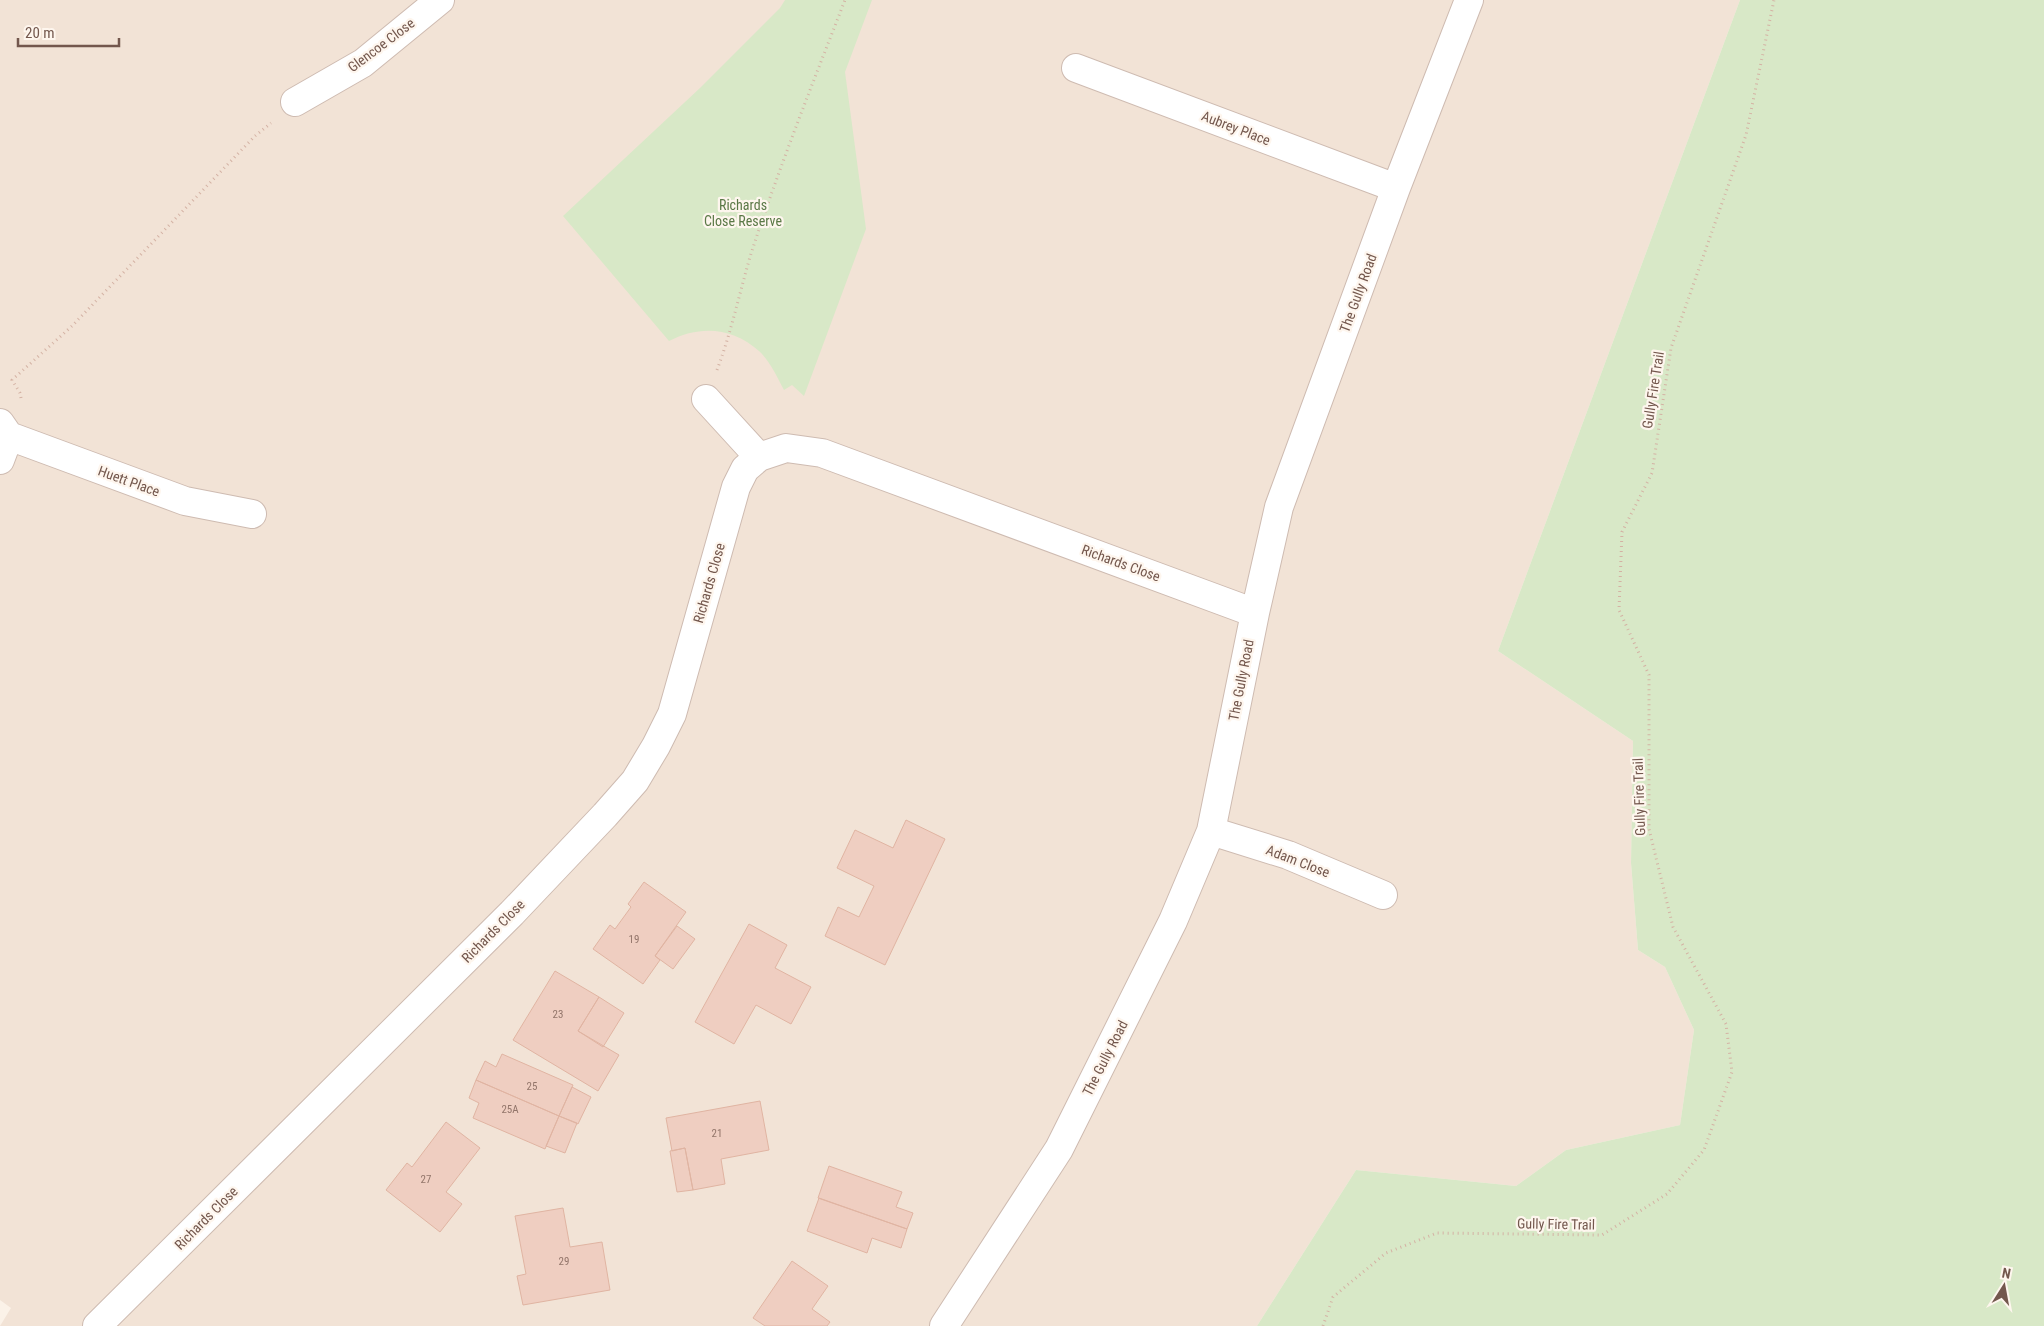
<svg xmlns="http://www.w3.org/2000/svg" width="2044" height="1326" font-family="'Roboto Condensed',sans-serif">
<rect width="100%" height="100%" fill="#fbf2e8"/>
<path fill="#f2e3d6" d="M0 0H1740L1498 651 1633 741 1631 863 1638 950 1665 967 1694 1030 1680 1125 1566 1150 1516 1186 1356 1170 1257 1326H0L11 1308 0 1300Z"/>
<path fill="#d8e8c7" d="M785 0H872L845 72 866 229 804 396 792 385 784 390C777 377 770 361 759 351 732 327 700 325 669 341L563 216 700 88 780 8Z
M1740 0H2044V1326H1257L1356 1170 1516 1186 1566 1150 1680 1125 1694 1030 1665 967 1638 950 1631 863 1633 741 1498 651Z"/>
<path fill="#efcec1" stroke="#e0b4a2" d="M906 820 945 839 885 965 825 936 838 907 859 917 874 886 837 868 855 830 893 848Z
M644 882 686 912 655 956 660 960 643 984 593 949 610 925 615 929 631 907 628 904Z
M749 924 787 945 775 968 811 987 791 1024 756 1005 734 1044 695 1022Z
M677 926 695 939 673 969 655 956Z
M555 971 599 997 578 1031 619 1055 598 1091 513 1040Z
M599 997 624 1013 603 1047 578 1031Z
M502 1054 573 1085 559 1116 476 1080 485 1061 496 1067Z
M476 1080 559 1116 545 1149 473 1118 479 1103 469 1098Z
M572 1087 591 1097 578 1124 559 1116Z
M760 1101 769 1150 721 1159 725 1184 693 1190 685 1148 672 1151 666 1118Z
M559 1116 577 1123 565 1153 546 1146Z
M446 1122 480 1148 446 1192 462 1204 440 1232 386 1190 407 1163 412 1167Z
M685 1148 693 1190 677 1192 670 1151Z
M829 1166 902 1192 896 1207 913 1213 907 1229 818 1198Z
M819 1198 907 1229 901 1248 872 1238 867 1253 807 1231Z
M563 1208 570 1247 602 1242 610 1290 523 1305 517 1276 526 1274 515 1216Z
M792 1261 828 1286 812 1309 830 1322 827 1326H765L753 1318Z"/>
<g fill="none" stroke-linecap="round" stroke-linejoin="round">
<defs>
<path id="minor" d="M1076 68 1396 188
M295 102 363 63 440 0
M706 399 759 457
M0 423 9 436 0 460
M9 436 185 501 252 514
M1211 831 1288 855 1383 895
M97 1326 512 913 605 815 635 781 656 746 672 714 736 487 745 469 759 457 786 448 822 453 1255 613
M944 1326 1059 1149 1173 921 1211 831 1255 613 1279 507 1396 188 1469 0"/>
</defs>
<use href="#minor" stroke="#cebbb1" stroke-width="30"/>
<path stroke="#d4b2a4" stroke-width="3" stroke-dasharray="1 4" stroke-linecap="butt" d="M717 370C731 333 739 295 750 257 778 170 812 85 845 0
M21 398 20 393 12 380 72 326 255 136 271 123
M1323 1326 1333 1297 1386 1253 1437 1233 1602 1235 1667 1194 1704 1150 1732 1072 1726 1024 1673 927 1649 829V675L1619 610 1622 532 1652 473 1671 348 1746 135 1774 0"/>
<use href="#minor" stroke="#fff" stroke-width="28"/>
</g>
<g text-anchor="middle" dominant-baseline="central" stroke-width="4.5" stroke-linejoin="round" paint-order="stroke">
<g font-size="11" fill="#92756a">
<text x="634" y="939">19</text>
<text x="558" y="1014">23</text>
<text x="532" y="1086">25</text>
<text x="510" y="1109">25A</text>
<text x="717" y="1133">21</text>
<text x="426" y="1179">27</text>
<text x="564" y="1261">29</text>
</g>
<g font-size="14" fill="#73574d" stroke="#fef6ee">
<text transform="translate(381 45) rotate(-37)">Glencoe Close</text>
<text transform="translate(1236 128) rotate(21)">Aubrey Place</text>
<text transform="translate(1358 293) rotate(-70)">The Gully Road</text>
<text transform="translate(1653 390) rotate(-81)">Gully Fire Trail</text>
<text transform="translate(129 481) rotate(20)">Huett Place</text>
<text transform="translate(1121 563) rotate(20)">Richards Close</text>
<text transform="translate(709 583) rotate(-74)">Richards Close</text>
<text transform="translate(1241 680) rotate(-79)">The Gully Road</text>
<text transform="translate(1639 797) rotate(-92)">Gully Fire Trail</text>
<text transform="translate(1298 861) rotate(21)">Adam Close</text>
<text transform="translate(493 931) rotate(-45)">Richards Close</text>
<text transform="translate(1105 1058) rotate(-63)">The Gully Road</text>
<text transform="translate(206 1218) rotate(-45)">Richards Close</text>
<text transform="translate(1556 1224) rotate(1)">Gully Fire Trail</text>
</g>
<g font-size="14" fill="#5a7846" stroke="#fef6ee">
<text x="743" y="205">Richards<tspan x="743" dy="16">Close Reserve</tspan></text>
</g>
</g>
<g transform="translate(2004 1286) rotate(11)" stroke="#fef6ee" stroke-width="4" paint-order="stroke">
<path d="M0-4L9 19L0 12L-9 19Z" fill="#73574d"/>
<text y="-8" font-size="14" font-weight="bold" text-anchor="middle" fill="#73574d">N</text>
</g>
<path d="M18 38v8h101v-8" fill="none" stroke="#73574d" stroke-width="2.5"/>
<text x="25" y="38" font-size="15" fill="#73574d" stroke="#fef6ee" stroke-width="4" paint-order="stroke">20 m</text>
</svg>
